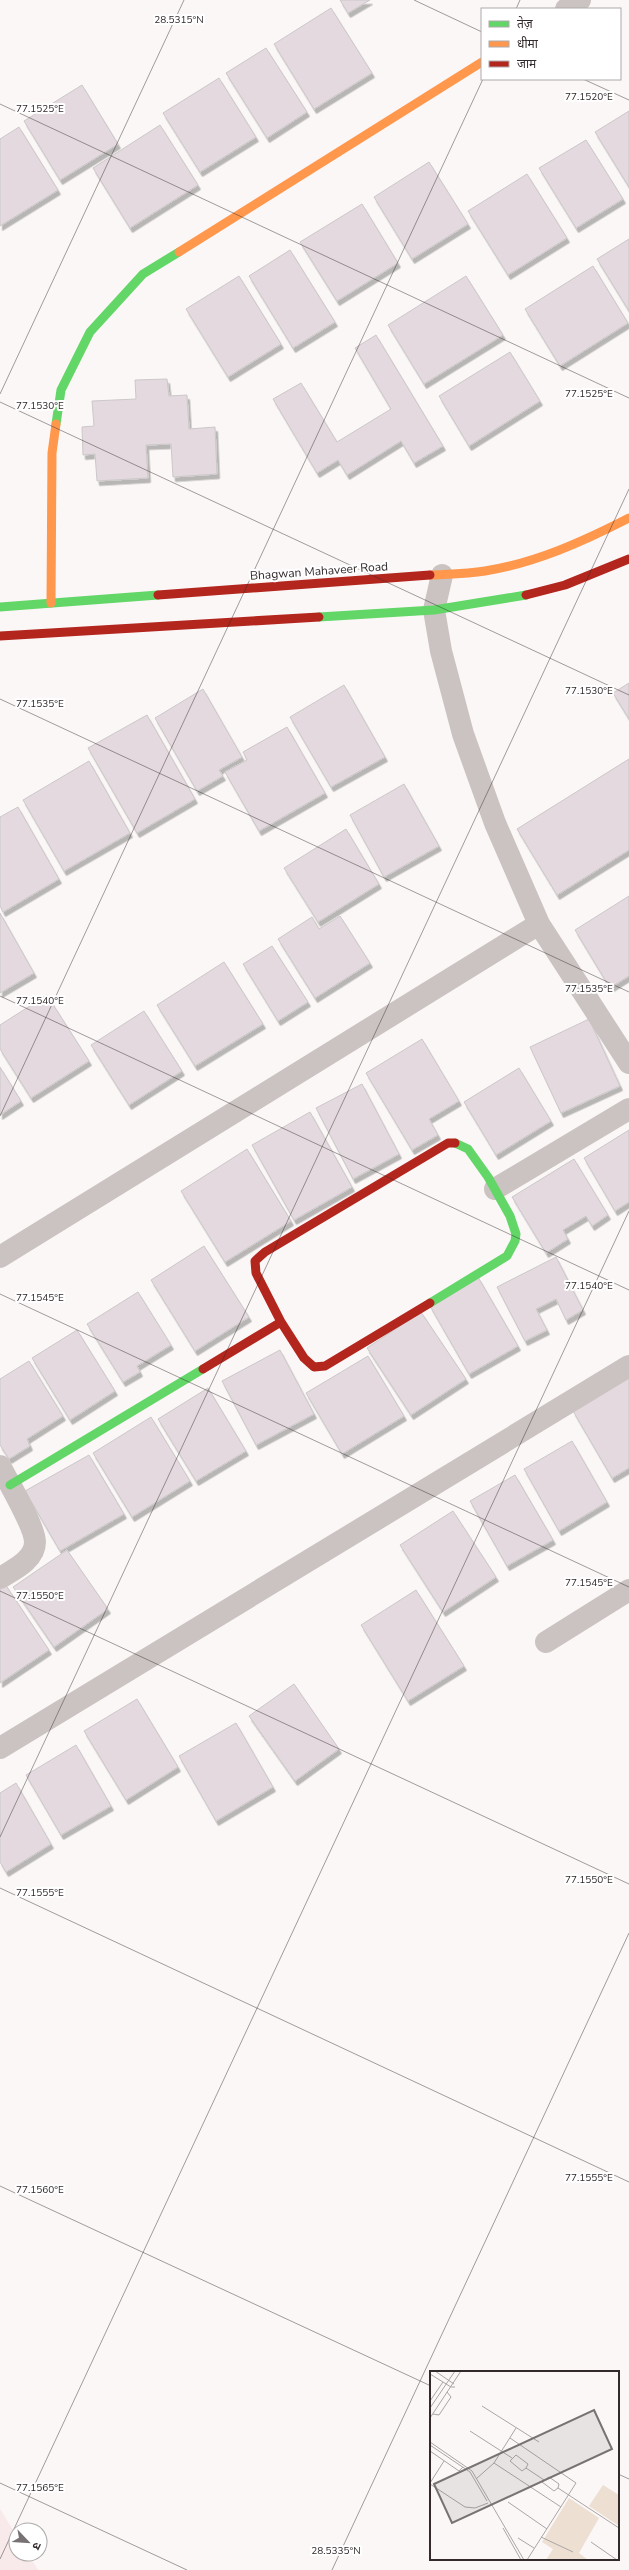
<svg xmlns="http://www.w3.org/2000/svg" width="629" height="2570" font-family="'Nunito Sans','Noto Sans Devanagari',sans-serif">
<defs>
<filter id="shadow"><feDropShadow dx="2.5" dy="4.5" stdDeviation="0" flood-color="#0004"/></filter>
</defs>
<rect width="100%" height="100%" fill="#fbf7f7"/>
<path fill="#f8e9ea" d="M0 2509 16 2535V2554H28L38 2570H0Z"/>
<path fill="#e3d9de" stroke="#ccc7c9" filter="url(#shadow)" d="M340 0H370L348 13Z
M331 8 372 73 314 109 274 44Z
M266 48 307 112 267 138 226 73Z
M219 78 256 137 200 172 163 113Z
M82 85 118 144 60 180 24 121Z
M629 111V187L595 132Z
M160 125 198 185 130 228 93 168Z
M19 127 58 190 0 226V139Z
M586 140 623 199 576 228 539 168Z
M429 162 468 224 412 259 374 197Z
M527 174 567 238 508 275 468 211Z
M362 204 398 263 337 301 300 242Z
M629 239V311L597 259Z
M290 250 335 322 293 348 249 276Z
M593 266 628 323 560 366 525 309Z
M239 276 281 344 228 377 186 309Z
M466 276 503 335 424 384 388 325Z
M376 335 443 446 414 463 401 441 347 475 338 460 317 473 273 399 301 383 337 442 391 409 355 348Z
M510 352 540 401 469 446 439 396Z
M167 379 169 396 187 395 189 429 215 427 217 474 173 477 171 444 146 445 148 478 97 481 95 454 83 455 82 427 94 426 92 401 136 399 135 380Z
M629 683V719L613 693Z
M344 685 385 757 331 787 290 717Z
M203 689 242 757 219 770 223 776 197 791 155 718Z
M147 715 195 799 137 833 88 748Z
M287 727 325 793 259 831 225 772 247 760 243 752Z
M629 759V850L557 895 517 829Z
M89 761 130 833 64 871 23 800Z
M404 784 439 846 384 877 350 815Z
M18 807 59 879 3 912 0 906V817Z
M346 829 379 884 318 922 284 868Z
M629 896V976L610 988 575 930Z
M0 913 34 973 0 993Z
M340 916 370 963 315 998 278 939 312 917 319 929Z
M272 946 308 1002 278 1021 243 964Z
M224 962 263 1024 195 1066 157 1005Z
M47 995 89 1061 31 1098 0 1049V1025Z
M144 1011 182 1071 129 1105 91 1045Z
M589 1019 620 1086 561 1113 530 1047Z
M422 1039 459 1101 429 1119 438 1135 412 1150 366 1073Z
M0 1067 21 1101 0 1115Z
M519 1068 551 1121 496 1155 464 1102Z
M362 1084 399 1154 353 1179 316 1108Z
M310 1112 352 1187 294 1220 252 1145Z
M629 1130V1202L615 1211 584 1158Z
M247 1149 291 1221 225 1262 181 1191Z
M574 1159 608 1215 592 1226 586 1216 563 1230 568 1239 546 1253 512 1197Z
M204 1246 249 1317 195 1351 151 1280Z
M556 1257 583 1310 566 1320 556 1299 536 1309 547 1330 525 1341 497 1287Z
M478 1277 518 1346 469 1374 430 1306Z
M138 1292 171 1345 137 1366 140 1372 123 1382 87 1324Z
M421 1312 466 1379 411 1415 367 1348Z
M77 1330 115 1391 70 1420 32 1358Z
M280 1350 314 1414 256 1445 222 1381Z
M368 1356 404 1416 342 1454 306 1393Z
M29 1361 63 1416 27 1439 30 1446 9 1459 0 1445V1379Z
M629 1378V1468L612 1478 573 1411Z
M208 1388 246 1451 196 1481 158 1419Z
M151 1417 190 1481 132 1517 93 1453Z
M572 1441 607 1502 559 1531 524 1469Z
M89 1455 124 1514 60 1551 25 1491Z
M515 1475 553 1540 507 1566 470 1501Z
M453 1511 496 1577 443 1612 400 1545Z
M67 1550 108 1609 54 1647 13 1587Z
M5 1584 49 1650 0 1683V1587Z
M416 1590 464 1666 408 1701 361 1625Z
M294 1684 339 1749 295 1781 249 1716Z
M137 1699 178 1767 126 1800 84 1731Z
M236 1723 273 1787 216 1821 179 1756Z
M76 1745 111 1806 61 1835 26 1775Z
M16 1783 51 1844 6 1872 0 1862V1793Z"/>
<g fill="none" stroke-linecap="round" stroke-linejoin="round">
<path stroke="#cac3c1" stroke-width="22" d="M566 9 580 0
M442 575 434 610 441 651 463 734 495 823 539 924 629 1063
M495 1189 629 1109
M0 1257 539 924
M0 1466C8 1481 35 1527 35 1542 35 1560 13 1570 0 1578
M546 1642 629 1590
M0 1748 629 1366"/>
<path stroke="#63d668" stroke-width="9" d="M56 424 61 390 90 332 143 274 179 252
M0 607 158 595
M319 617 434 610 526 595
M430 1303 507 1256 515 1241 516 1234 510 1216 488 1177 468 1149 455 1143
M10 1485 203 1369"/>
<path stroke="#ff974d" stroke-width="9" d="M179 252 482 62
M430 575C449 574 467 574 485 571 536 563 584 541 629 518
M51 603 52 453 56 424"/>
<path stroke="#b3261e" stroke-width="9" d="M158 595 430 575
M526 595 565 585 629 559
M0 636 319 617
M281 1322 256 1273 255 1261 265 1252 448 1143H455
M203 1369 281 1322 304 1358 314 1367 325 1366 430 1303"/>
</g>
<path fill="none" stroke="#322a2b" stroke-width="1" stroke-opacity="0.45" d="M414 0 482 32M516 9 520 0M583 79 629 100M0 104 629 398M0 394 184 0M0 402 629 695M0 699 629 992M0 996 629 1290M0 1116 483 79M0 1294 629 1587M0 1591 629 1884M0 1837 629 489M0 1888 629 2182M0 2186 431 2386M618 2474 629 2479M0 2483 187 2570M0 2559 629 1211M332 2570 629 1933"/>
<g text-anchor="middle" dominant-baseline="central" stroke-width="4" stroke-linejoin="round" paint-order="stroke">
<g font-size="12" fill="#322a2b" stroke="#fff">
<text transform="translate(319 571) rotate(-4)">Bhagwan Mahaveer Road</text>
</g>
</g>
<g transform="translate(430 2371)">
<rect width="189" height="189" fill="#fbf7f7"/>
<path d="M173 114 189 124V155L159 135ZM139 127 169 147 149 182 158 189H116L123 178 112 171Z" fill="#eddfd2"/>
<path fill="none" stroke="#aba5a5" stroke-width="1" d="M5 0 24 13M0 3 21 16H25M0 30 13 11M52 35 109 71M0 37 25 0M3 43 9 44 21 26 17 21M0 47 31 0M40 60 82 87M80 67 146 112 97 189M0 71 42 100 94 189M0 74 40 101 57 130M0 80 29 100 33 96M64 92 131 136M96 97 92 100 80 90 86 84 98 93 96 97 114 109M46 108 64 92 86 57M0 112 14 90M0 113 35 136 45 137 58 132M128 117 124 120 112 111 119 106 129 113 128 117 189 157M78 131 117 158M73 157 91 189M111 166 143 181M88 167 104 177M161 171 187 189"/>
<path fill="#787272" fill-opacity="0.15" stroke="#787272" stroke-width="2" d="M164 39 182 78 22 152 4 113Z"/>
<rect width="189" height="189" fill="none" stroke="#322a2b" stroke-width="2"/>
</g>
<g font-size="10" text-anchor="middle" fill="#322a2b" stroke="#fff" stroke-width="4" stroke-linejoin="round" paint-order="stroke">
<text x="179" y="23">28.5315°N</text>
<text x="589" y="100">77.1520°E</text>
<text x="40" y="112">77.1525°E</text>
<text x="589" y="397">77.1525°E</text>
<text x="40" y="409">77.1530°E</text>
<text x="589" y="694">77.1530°E</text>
<text x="40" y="707">77.1535°E</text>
<text x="589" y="992">77.1535°E</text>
<text x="40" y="1004">77.1540°E</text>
<text x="589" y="1289">77.1540°E</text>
<text x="40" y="1301">77.1545°E</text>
<text x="589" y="1586">77.1545°E</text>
<text x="40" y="1599">77.1550°E</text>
<text x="589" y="1883">77.1550°E</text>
<text x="40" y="1896">77.1555°E</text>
<text x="589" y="2181">77.1555°E</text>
<text x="40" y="2193">77.1560°E</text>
<text x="40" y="2491">77.1565°E</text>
<text x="336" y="2554">28.5335°N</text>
</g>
<rect x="481" y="8" width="140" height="72" fill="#ffffff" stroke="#adaaaa"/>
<rect x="489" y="21" width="20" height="6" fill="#63d668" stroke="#adaaaa"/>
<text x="517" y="28" font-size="12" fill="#322a2b">तेज़</text>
<rect x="489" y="41" width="20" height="6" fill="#ff974d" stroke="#adaaaa"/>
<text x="517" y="48" font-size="12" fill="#322a2b">धीमा</text>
<rect x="489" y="61" width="20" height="6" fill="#b3261e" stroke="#adaaaa"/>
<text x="517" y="68" font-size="12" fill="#322a2b">जाम</text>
<g transform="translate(28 2542) rotate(115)"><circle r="19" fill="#ffffff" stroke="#adaaaa"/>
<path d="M0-3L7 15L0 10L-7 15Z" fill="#787272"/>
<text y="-6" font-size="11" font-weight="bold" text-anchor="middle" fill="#322a2b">उ</text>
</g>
</svg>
